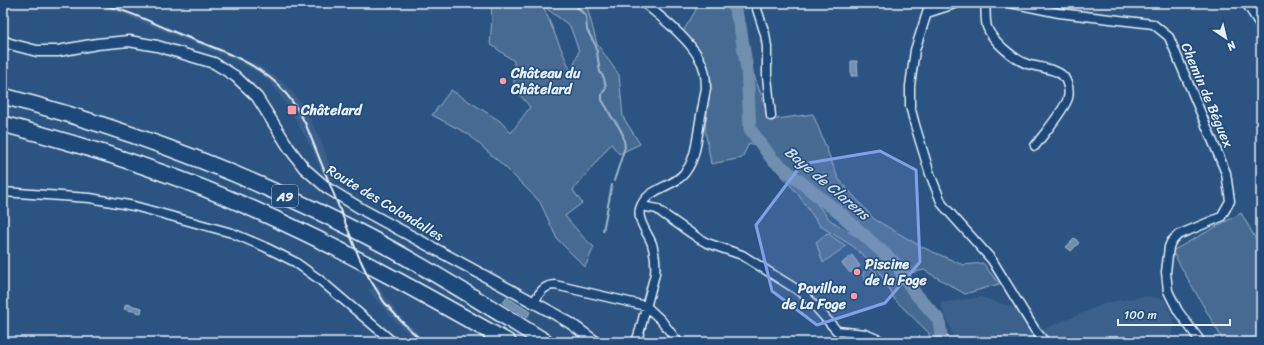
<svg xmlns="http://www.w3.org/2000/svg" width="1264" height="345" font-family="Sriracha,sans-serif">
<rect width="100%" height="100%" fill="#2b5482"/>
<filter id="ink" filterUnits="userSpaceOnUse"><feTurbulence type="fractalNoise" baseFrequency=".025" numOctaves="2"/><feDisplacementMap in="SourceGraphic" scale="8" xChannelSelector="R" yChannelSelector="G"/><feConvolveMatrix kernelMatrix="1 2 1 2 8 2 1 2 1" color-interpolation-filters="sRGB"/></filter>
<g filter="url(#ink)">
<path fill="#3a608b" d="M58 3H104L123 9 256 64 280 80 291 91 304 107 321 141 330 166 334 182 323 175 312 149 292 113 272 84 260 74 237 61 119 13 86 6Z
M378 286 398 314 427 342H417L391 317 368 290Z
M1146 296 1165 299 1175 325 1169 342H956L940 303 981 297 1013 307 1044 329 1106 303Z"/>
<path fill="#476b93" stroke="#98aec6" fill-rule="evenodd" d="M491 3H584L588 10 597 44 619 75 623 117 640 144 619 154 611 144 573 190 582 203 565 216 583 237 594 247 585 267 557 239 540 202 506 168 468 134 432 115 451 90 500 121 511 133 530 107 514 88V61L490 44 492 20ZM543 6 570 26 579 51 571 72Z
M691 3H731L734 19 770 120 813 114 838 178 874 219 922 247 963 265 983 263 999 284 965 294 924 270 906 274 894 267 896 276 914 292 939 320 941 335 943 342H929V333L895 300 877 267 851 245 820 226 797 193 777 170 806 190 830 220 859 238 852 227 817 189 770 150 749 143 742 158 711 164 705 129 711 81 695 50 681 35 696 10Z
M1241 213 1261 248V337L1253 342H1224L1172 251Z
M827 233 846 246 823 263 816 242Z
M863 275a7 7 0 1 1 14 0a7 7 0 1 1-14 0Z"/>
<path fill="#708ead" stroke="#a0b6cb" d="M851 61H857L858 76H851Z
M1075 238 1079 243 1071 251 1066 247Z
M852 255 860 266 850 273 842 263Z
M507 297 530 312 527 318 503 303Z
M126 304 142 308 141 313 124 309Z"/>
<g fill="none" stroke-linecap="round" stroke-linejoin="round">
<path stroke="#a0b6cb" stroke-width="2" d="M577 3 578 8 586 16 587 30 596 46 600 72 604 78 606 88 602 94V100L607 108 611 116 619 127 623 135 625 147 614 181
M603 231 612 185"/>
<path stroke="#708ead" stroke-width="13" d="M733 3 740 26 747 70 750 129 772 159 844 217 897 265 914 292 939 320 941 335 943 342"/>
<defs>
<path id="minor" d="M755 3 765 34 767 47V76L771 116
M929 3 927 13 915 50 910 86V106L915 125 930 174 942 204 992 260 1035 330 1045 342
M985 3C986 10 985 20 987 27 992 41 1014 59 1027 64 1037 67 1050 68 1059 73 1067 77 1070 90 1068 98 1065 109 1043 135 1035 146
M1010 3 1059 13 1153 24 1169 37 1226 173 1230 201 1221 217 1178 235 1171 242 1169 247 1166 272 1168 291 1178 311 1201 342
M1246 3 1261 26
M927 13 958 3
M3 192 90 198 134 206 232 233 265 247 295 262 320 280 393 342
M642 206 657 209 662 213 698 238 707 243 742 255 804 294 837 331 865 334 884 342
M534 302C539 293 544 285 555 285L646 306 661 320 678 342
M636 342 640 330 655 274C656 264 655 254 652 244 648 233 637 221 640 209 646 187 675 188 686 171 696 158 697 138 700 121 702 110 704 99 706 88 706 78 705 67 699 58 688 38 662 18 644 3"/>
<path id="tertiary" d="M3 41 10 44 37 51H58L97 44 129 41 157 46 214 63 235 76 257 97 289 148 304 168 327 188 365 211 553 313 570 323 596 342"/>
<path id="motorway" d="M3 96C134 130 260 179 380 243 436 273 491 308 546 342
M3 124C91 147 179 175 262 213 347 251 427 296 508 342"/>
</defs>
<use href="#minor" stroke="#e8f1f8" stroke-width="11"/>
<use href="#tertiary" stroke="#e8f1f8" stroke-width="13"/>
<use href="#motorway" stroke="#e8f1f8" stroke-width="18"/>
<use href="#minor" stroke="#1f4a7a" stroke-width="8"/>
<use href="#tertiary" stroke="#1f4a7a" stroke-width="10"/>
<use href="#motorway" stroke="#1f4a7a" stroke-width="15"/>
<path stroke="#e8f1f8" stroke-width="2" d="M93 3C123 8 151 22 179 34 210 46 243 57 269 77 286 90 297 107 306 125L359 257 368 276 384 302 401 321 423 342"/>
</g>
</g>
<path fill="#82a0e8" fill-opacity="0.2" stroke="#82a0e8" stroke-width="3" stroke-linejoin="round" d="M880 151 916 170 920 262 885 303 817 325 772 291 756 225 802 164Z"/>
<g fill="#ff9aa2" stroke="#1f4a7a" stroke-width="1.5">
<circle cx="503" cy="81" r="4"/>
<rect x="287" y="105" width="10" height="10" rx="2"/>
<circle cx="857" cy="272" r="4"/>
<circle cx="854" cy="296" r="4"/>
</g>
<g text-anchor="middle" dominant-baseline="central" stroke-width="3" stroke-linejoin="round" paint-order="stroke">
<rect fill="#1f4a7a" stroke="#acbfd2" stroke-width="1" x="272" y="185" width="26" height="22" rx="3"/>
<g font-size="13" font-weight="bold" fill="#e8f1f8">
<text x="285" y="196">A9</text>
</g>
<g font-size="14" font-weight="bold" fill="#e8f1f8" stroke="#1f4a7a" text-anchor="start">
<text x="511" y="73">Château du<tspan x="511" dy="16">Châtelard</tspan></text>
<text x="301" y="110">Châtelard</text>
<text x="865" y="264">Piscine<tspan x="865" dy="16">de la Foge</tspan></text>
<text x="846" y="288" text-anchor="end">Pavillon<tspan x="846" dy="16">de La Foge</tspan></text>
</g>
<g font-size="14" fill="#e8f1f8" stroke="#1f4a7a">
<text transform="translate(1207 95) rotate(67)">Chemin de Béguex</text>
<text transform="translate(385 203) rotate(31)">Route des Colondalles</text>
</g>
<g font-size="15" font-style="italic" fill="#d0dde9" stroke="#1f4a7a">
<text transform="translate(827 183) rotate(40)">Baye de Clarens</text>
</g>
</g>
<rect width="1264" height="345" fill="none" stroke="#1f4a7a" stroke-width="16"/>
<rect x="8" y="8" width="1248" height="329" fill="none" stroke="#e8f1f8" stroke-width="1.5" filter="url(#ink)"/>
<g transform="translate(1226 38) rotate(145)" stroke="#1f4a7a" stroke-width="3" paint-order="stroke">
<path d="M0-3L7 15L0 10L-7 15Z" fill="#e8f1f8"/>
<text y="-6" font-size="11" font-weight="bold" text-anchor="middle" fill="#e8f1f8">N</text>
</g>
<path d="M1118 319v6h112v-6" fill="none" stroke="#e8f1f8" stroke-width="2"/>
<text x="1124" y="319" font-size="12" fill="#e8f1f8" stroke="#1f4a7a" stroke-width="3" paint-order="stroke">100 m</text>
</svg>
